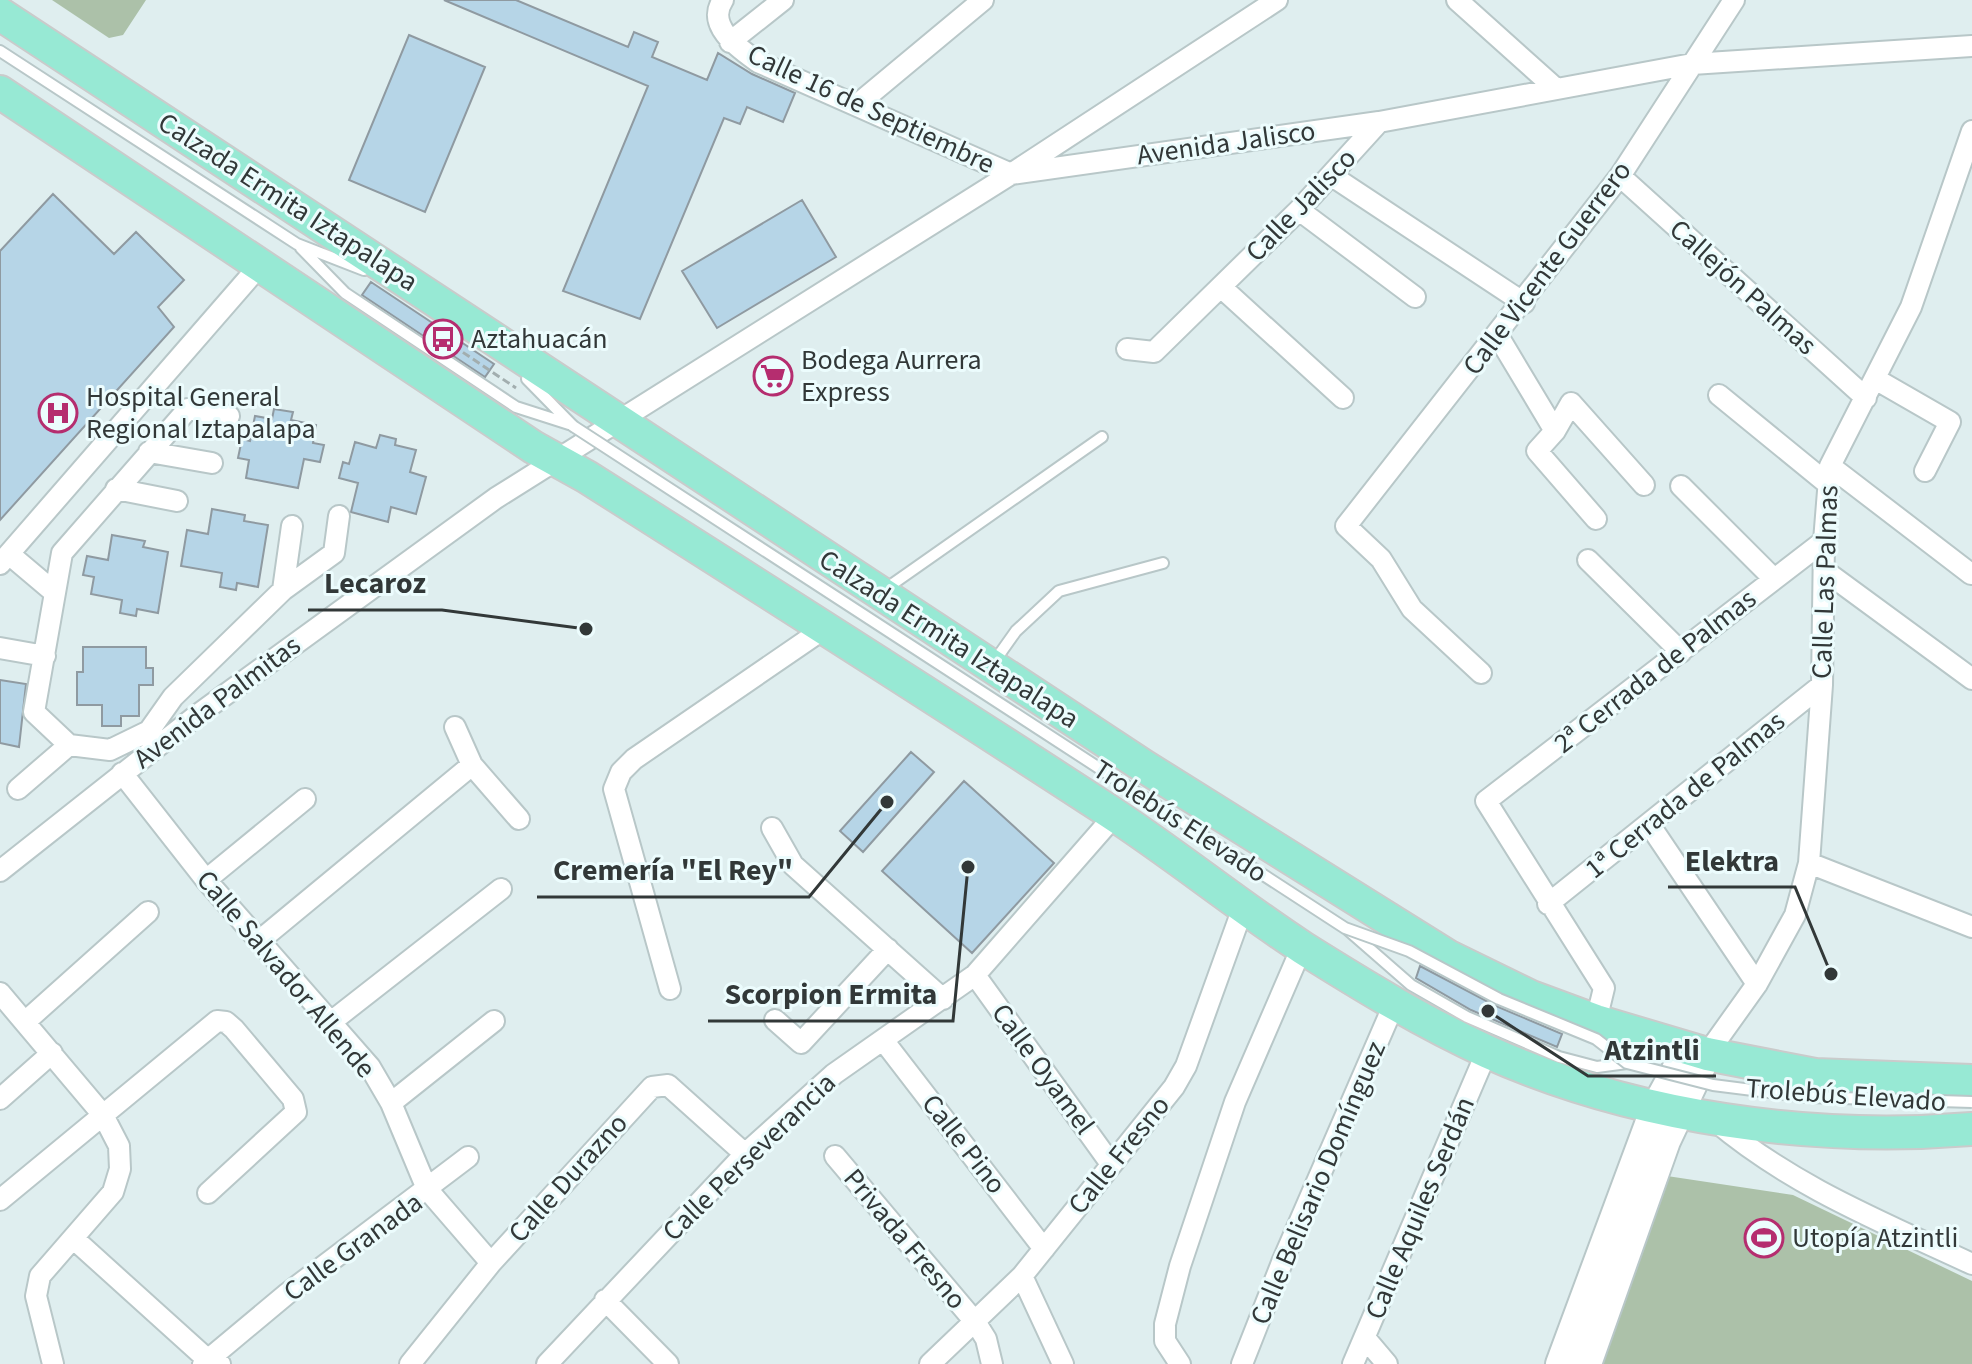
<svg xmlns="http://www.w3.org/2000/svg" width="1972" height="1364" font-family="'Source Sans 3',sans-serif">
<rect width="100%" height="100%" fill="#dfeeef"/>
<path fill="#acc1a9" d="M52 0H146L123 35 109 38Z
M1667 1176 1793 1195 1972 1281V1364H1601Z"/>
<path fill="#b6d5e7" stroke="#8f9aa1" stroke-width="2" d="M444 0H516L628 47 634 32 658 42 652 57 707 80 718 53 752 74 795 93 783 122 747 107 740 124 724 118 640 319 563 291 648 86Z
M409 35 485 67 425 212 349 180Z
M53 194 114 254 136 232 184 280 158 307 174 327 0 520V251Z
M802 200 836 257 717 328 682 271Z
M371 282 494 364 485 377 362 295Z
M274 409 293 412 291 420 316 425 313 443 324 445 320 462 304 459 298 488 246 478 249 460 238 458 242 439 250 441 255 416 272 419Z
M380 435 396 439 395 445 416 450 410 472 426 477 416 514 391 507 388 522 351 512 358 483 339 478 343 462 349 464 355 442 376 448Z
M212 509 245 515 244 521 268 525 258 587 237 583 236 590 220 587 222 573 181 566 187 530 208 534Z
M112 535 145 541 143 547 168 552 158 613 137 609 136 616 120 613 122 600 91 594 94 577 83 575 87 556 108 560Z
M83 647H146V668H153V685H139V716H121V726H102V705H77V672H83Z
M0 680 26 684 19 747 0 743Z
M911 752 934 772 863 852 840 831Z
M964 781 1054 863 972 953 882 871Z
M1420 966 1496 1006 1562 1034 1557 1047 1471 1010 1416 978Z"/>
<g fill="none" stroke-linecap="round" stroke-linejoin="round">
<defs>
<path id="lane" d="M0 51 297 244 364 270
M301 248 345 293 516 407 569 424
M527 379 573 426
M884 590 1102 437
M994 662 1016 631 1059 591 1163 563
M1348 930 1411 985 1467 1017 1559 1057 1597 1067 1627 1063"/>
<path id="street" d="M723 0C705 26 740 49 758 62L1011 174 1277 0
M1457 0 1554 87
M730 42 783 0
M858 104 983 0
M1332 176 1524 303
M1620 176 1866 398
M1299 210 1415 297
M1221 287 1343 398
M1498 336 1555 431
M1127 349 1154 352 1299 210 1379 122
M1877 380 1950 422 1925 471
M1719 395 1828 484
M229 416 188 409 62 553 34 712 69 745 110 750 149 731 173 697 283 590 334 553 339 516
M149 452 212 463
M1830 466 1971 574
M1681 486 1773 578
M116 489 177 501
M1596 519 1537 451 1555 431 1571 403 1644 485
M9 554 54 592
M1588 560 1681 652
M0 564 261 264
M1825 571 1972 679
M283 590 292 526
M0 648 45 656
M1481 673 1412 609 1381 559 1346 526 1620 176 1734 0
M455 727 472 765 519 819
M122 773 206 880 370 1067 391 1103 427 1189 491 1263
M18 789 69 745
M1649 824 1757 984
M772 828 793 865 943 999
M1809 863 1972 927
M0 871 196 716 496 498 1011 174 1379 122 1692 64 1972 46
M206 880 305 799
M1548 904 1822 685
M259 941 472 765
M975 975 1111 1164
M670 989 614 789 621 772 634 759 825 628
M0 993 103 1115 119 1146 120 1169 113 1192 40 1276 36 1296 53 1364
M775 1020 801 1043 888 949
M1596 1021 1604 988 1486 801 1824 541
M25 1022 148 912
M331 1022 501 889
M883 1040 1044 1249
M1707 1054 1757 984 1795 915 1809 863 1822 685 1824 541 1830 466 1911 307 1972 131
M0 1099 52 1053
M391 1103 494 1021
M1714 1120C1790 1185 1882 1222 1972 1264
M835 1156 976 1323 986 1339 992 1364
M0 1200 217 1021 226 1022 234 1029 293 1099 296 1112 208 1193
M74 1239 208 1360 220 1364
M1022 1276 1063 1364
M605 1300 668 1364
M1365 1338 1387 1364
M203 1364 288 1293 468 1157
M410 1364 491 1263 652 1087 668 1085 745 1154
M547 1364 745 1154 834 1074 975 975 1115 815
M930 1364 1022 1276 1174 1087 1186 1066 1244 905
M1180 1364 1165 1341V1324L1180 1266 1235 1102 1302 947
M1242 1364 1283 1260 1395 1002
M1353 1364 1487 1051"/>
<path id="secondary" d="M1560 1364 1655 1108 1688 1048
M1587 1364 1666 1141 1707 1054"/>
<path id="primary" d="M0 14 1145 767 1449 957 1531 997 1596 1021 1707 1054 1815 1075 1972 1081
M0 92 533 447 587 477C762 588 937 699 1110 812 1176 855 1237 905 1303 948 1362 985 1424 1023 1488 1052 1635 1118 1812 1142 1972 1129"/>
</defs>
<use href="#lane" stroke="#b8c7c8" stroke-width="14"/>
<use href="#street" stroke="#b8c7c8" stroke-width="24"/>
<use href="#secondary" stroke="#b8c7c8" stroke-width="32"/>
<use href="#primary" stroke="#cacbcb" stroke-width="36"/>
<path stroke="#a2aeaf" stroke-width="3" stroke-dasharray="8 4" stroke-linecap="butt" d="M443 339 516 388"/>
<use href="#lane" stroke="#fff" stroke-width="10"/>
<use href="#street" stroke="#fff" stroke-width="20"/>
<use href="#secondary" stroke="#fff" stroke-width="28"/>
<use href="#primary" stroke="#97e9d4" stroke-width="32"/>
<defs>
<path id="lane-bridge" d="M573 426 1345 928 1409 951 1499 999 1596 1039 1627 1063 1713 1085 1808 1097 1972 1102"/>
</defs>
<use href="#lane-bridge" stroke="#b8c7c8" stroke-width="14" stroke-linecap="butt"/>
<use href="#lane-bridge" stroke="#fff" stroke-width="10"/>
</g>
<defs>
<symbol id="bus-ring" viewBox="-11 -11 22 22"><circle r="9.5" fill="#ecfcfd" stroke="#b52d6f" stroke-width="1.5"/><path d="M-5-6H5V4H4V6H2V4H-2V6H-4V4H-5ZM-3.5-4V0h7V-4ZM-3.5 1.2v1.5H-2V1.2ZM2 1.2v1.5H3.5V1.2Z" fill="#b52d6f"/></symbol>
<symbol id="supermarket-ring" viewBox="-11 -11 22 22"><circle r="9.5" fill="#ecfcfd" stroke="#b52d6f" stroke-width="1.5"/><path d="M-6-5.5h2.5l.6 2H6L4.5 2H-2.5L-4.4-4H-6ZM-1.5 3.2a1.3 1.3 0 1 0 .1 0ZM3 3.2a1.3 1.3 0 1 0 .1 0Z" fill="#b52d6f"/></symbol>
<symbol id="hospital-ring" viewBox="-11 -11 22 22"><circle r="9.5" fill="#ecfcfd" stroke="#b52d6f" stroke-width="1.5"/><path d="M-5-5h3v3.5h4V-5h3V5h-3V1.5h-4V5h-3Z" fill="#b52d6f"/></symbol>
<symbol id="stadium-ring" viewBox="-11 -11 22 22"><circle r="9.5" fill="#ecfcfd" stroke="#b52d6f" stroke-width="1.5"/><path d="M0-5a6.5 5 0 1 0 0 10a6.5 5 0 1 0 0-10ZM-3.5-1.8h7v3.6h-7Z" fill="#b52d6f"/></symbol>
</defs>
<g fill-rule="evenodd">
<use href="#bus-ring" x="421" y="317" width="44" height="44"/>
<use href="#supermarket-ring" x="751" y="354" width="44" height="44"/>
<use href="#hospital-ring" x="36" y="391" width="44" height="44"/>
<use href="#stadium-ring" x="1742" y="1216" width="44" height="44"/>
</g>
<g text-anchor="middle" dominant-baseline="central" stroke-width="6" stroke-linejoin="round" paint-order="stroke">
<g font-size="28" fill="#323838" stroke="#ecfcfd">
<text transform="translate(871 109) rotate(25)">Calle 16 de Septiembre</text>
<text transform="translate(1226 143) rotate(-8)">Avenida Jalisco</text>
<text transform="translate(288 202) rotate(33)">Calzada Ermita Iztapalapa</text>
<text transform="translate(1301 205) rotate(-46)">Calle Jalisco</text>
<text transform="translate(1547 268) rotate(-53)">Calle Vicente Guerrero</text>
<text transform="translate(1743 287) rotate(42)">Callejón Palmas</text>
<text transform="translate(1825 582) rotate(-88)">Calle Las Palmas</text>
<text transform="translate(949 639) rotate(33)">Calzada Ermita Iztapalapa</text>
<text transform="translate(1655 671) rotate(-38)">2ª Cerrada de Palmas</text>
<text transform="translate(217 702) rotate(-37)">Avenida Palmitas</text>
<text transform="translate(1685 795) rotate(-39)">1ª Cerrada de Palmas</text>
<text transform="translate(1180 821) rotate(33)">Trolebús Elevado</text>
<text transform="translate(286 974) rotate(50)">Calle Salvador Allende</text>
<text transform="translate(1043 1069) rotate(54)">Calle Oyamel</text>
<text transform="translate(1846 1095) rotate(4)">Trolebús Elevado</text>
<text transform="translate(964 1144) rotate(52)">Calle Pino</text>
<text transform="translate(1119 1155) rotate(-51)">Calle Fresno</text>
<text transform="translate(749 1157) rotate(-44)">Calle Perseverancia</text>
<text transform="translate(568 1178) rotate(-48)">Calle Durazno</text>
<text transform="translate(1318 1183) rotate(-67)">Calle Belisario Domínguez</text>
<text transform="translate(1420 1208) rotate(-67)">Calle Aquiles Serdán</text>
<text transform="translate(905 1239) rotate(50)">Privada Fresno</text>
<text transform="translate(353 1247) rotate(-36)">Calle Granada</text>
</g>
<g font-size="28" fill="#323838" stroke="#ecfcfd" text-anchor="start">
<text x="471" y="339">Aztahuacán</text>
<text x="801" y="360">Bodega Aurrera<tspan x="801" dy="32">Express</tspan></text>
<text x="86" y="397">Hospital General<tspan x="86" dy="32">Regional Iztapalapa</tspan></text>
<text x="1792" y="1238">Utopía Atzintli</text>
</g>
</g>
<path fill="none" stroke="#323838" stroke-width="3" d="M586 629L442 610H308M1831 974L1795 887H1668M887 802L809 897H537M968 867L953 1021H708M1488 1011L1588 1076H1716"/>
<g fill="#323838" stroke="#ecfcfd" stroke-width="3">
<circle cx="586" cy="629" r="8"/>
<circle cx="1831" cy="974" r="8"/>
<circle cx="887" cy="802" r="8"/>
<circle cx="968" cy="867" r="8"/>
<circle cx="1488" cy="1011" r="8"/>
</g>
<g font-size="30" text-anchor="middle" font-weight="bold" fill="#323838" stroke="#ecfcfd" stroke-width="6" stroke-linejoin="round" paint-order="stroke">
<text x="375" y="593">Lecaroz</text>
<text x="1732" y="871">Elektra</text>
<text x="673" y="880">Cremería "El Rey"</text>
<text x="831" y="1004">Scorpion Ermita</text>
<text x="1652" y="1060">Atzintli</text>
</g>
</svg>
